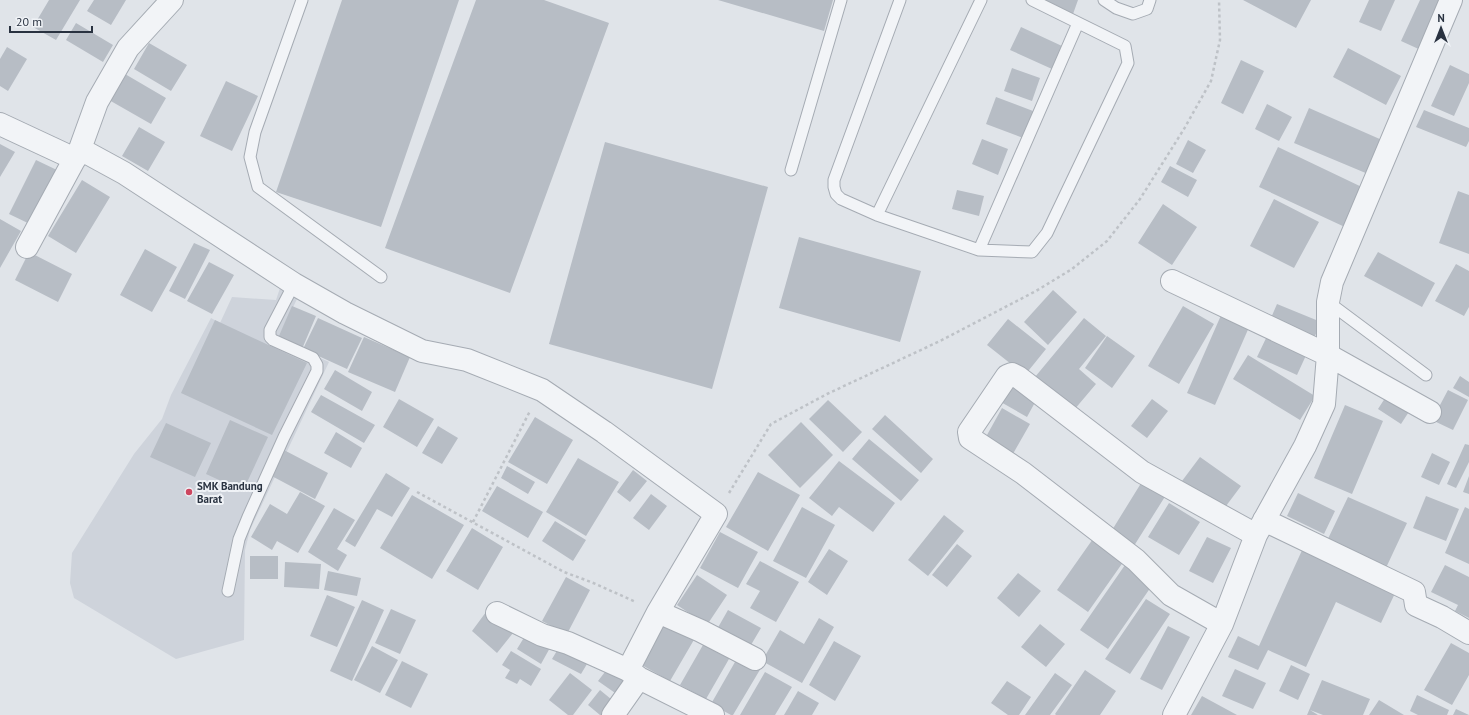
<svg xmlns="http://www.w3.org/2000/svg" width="1469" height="715" font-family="'PT Sans',sans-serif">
<rect width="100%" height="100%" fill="#e0e4e9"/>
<path fill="#ced3db" d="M280 288 297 299 278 338 329 362 250 530 245 550 244 640 176 659 74 598 70 583 72 553 134 454 162 419 171 395 211 318 220 323 232 297 276 300Z"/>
<path fill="#b7bdc5" d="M49 0H80L56 40 33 27Z
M94 0H126L111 25 87 11Z
M342 0H459L381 227 276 192Z
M476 0H544L609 23 510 293 385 248Z
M718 0H833L824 31Z
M1040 0H1078L1073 14Z
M1243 0H1311L1296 28Z
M1369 0H1395L1381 31 1359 22Z
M1420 0H1440L1423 51 1401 41Z
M76 23 113 45 103 62 66 40Z
M1021 27 1062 46 1052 69 1010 50Z
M149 43 187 65 171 91 134 69Z
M7 47 27 59 8 91 0 86V59Z
M1348 48 1401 76 1386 105 1333 77Z
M1241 60 1264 71 1243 114 1221 103Z
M1450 65 1469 74V83L1454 116 1431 106Z
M1012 68 1040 78 1032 101 1004 91Z
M125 74 166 98 151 124 109 100Z
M226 81 258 96 232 151 200 136Z
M996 97 1033 111 1023 138 986 124Z
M1267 104 1292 117 1279 141 1255 129Z
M1309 108 1382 140 1368 174 1294 143Z
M1424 110 1469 128V141L1466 147 1416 127Z
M139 127 165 142 148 171 122 156Z
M982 139 1008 149 998 175 972 164Z
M1188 140 1206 150 1193 173 1176 164Z
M605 142 768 187 712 389 549 344Z
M0 144 15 152 0 177Z
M1278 147 1366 189 1347 228 1259 187Z
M36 160 59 171 32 225 9 214Z
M1170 166 1197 180 1188 197 1161 182Z
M82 180 110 197 76 253 48 236Z
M957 190 984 196 979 216 952 209Z
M1458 191 1469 195V254L1439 243Z
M1274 199 1319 222 1294 268 1250 246Z
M1163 204 1197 227 1172 265 1138 243Z
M0 219 21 231 0 268Z
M799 237 921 271 900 342 779 308Z
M194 243 210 250 185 299 169 291Z
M145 249 177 267 152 312 120 295Z
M29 252 72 274 58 302 15 280Z
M1378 252 1435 283 1422 307 1364 276Z
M209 262 234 275 212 314 187 301Z
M1456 264 1469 271V307L1464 316 1435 301Z
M1053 290 1077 312 1048 345 1024 322Z
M1277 304 1321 322 1312 343 1268 325Z
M292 306 316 316 302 349 278 338Z
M1183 306 1214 324 1179 384 1148 366Z
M1222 313 1250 325 1215 405 1187 393Z
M318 318 362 338 347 369 303 349Z
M1084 318 1106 336 1079 369 1096 384 1074 410 1035 377Z
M1008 319 1046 349 1025 375 987 345Z
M215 320 307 363 272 435 181 393Z
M1269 332 1308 351 1297 375 1257 357Z
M1107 336 1135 356 1112 388 1085 368Z
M364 337 410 357 395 392 348 372Z
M1248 355 1315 396 1300 420 1233 379Z
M335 370 372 392 362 411 324 389Z
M1460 376 1469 382V397L1453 388Z
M1012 379 1039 395 1027 417 999 401Z
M1448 390 1468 400 1453 430 1432 420Z
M1389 392 1412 407 1401 424 1378 409Z
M321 395 375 425 364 443 311 412Z
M399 399 434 419 417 447 383 427Z
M1152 399 1168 411 1147 438 1131 426Z
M828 400 862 432 843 452 809 419Z
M1345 405 1383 421 1352 494 1314 478Z
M1002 408 1030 424 1010 459 982 444Z
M885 415 933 459 921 473 872 429Z
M535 417 573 440 547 484 508 462Z
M230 420 268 437 243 491 206 474Z
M801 422 833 455 800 488 768 455Z
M166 423 211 443 195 477 150 457Z
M438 426 458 438 442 464 422 453Z
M336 432 362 448 351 468 324 453Z
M869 439 919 480 901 501 852 459Z
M1465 444 1469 445V462L1456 488 1447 484Z
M282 449 328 473 315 499 268 474Z
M1432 453 1450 462 1439 485 1421 477Z
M1200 457 1241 486 1220 514 1179 485Z
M578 458 619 482 586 536 546 512Z
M839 461 895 503 873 532 839 507 832 516 809 498Z
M507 466 535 482 528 494 501 478Z
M633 470 647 481 630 502 617 492Z
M758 472 800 495 768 551 726 527Z
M386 473 410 488 392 517 377 509 355 547 345 541Z
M1469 476V494L1463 492Z
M1143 480 1166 495 1132 549 1109 535Z
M497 486 543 512 528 538 482 511Z
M300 492 325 506 298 553 277 541 272 550 251 537 270 504 287 514Z
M1298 493 1335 511 1324 534 1287 516Z
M651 494 667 506 649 530 633 518Z
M412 495 464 525 432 579 380 548Z
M1426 496 1459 509 1446 541 1413 528Z
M1348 497 1407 523 1385 570 1326 543Z
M1169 503 1200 522 1179 555 1148 537Z
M802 507 835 525 806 578 773 561Z
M1465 507 1469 509V564L1445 553Z
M334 508 355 520 337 549 347 555 338 571 308 552Z
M944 515 964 531 928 576 908 560Z
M555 521 586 540 573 561 542 541Z
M472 528 503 547 478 590 446 571Z
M720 532 758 552 738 588 700 568Z
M1095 536 1126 558 1088 612 1057 590Z
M1207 537 1231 548 1213 583 1189 571Z
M957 544 972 556 947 587 932 575Z
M1304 546 1397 589 1381 623 1336 602 1306 667 1268 650 1258 670 1228 657 1238 636 1259 646 1288 581 1320 596 1288 581Z
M829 549 848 561 827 595 808 582Z
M250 556H278V579H250Z
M760 561 799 582 776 622 750 608 760 591 746 584Z
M285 562 321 564 319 589 284 587Z
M1125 565 1153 584 1108 649 1080 630Z
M1445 565 1469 577V618L1455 611 1458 605 1431 592Z
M328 571 361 578 357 596 324 590Z
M1018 573 1041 591 1019 617 997 598Z
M697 575 727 595 707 625 677 605Z
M566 577 590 590 567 634 542 621Z
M327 595 355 607 337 647 310 636Z
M1146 599 1170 614 1130 674 1105 659Z
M362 600 384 610 352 681 330 671Z
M391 609 416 620 400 654 375 643Z
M728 610 761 628 748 650 716 631Z
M486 612 517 628 497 653 472 631Z
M819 618 834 627 802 683 762 661 780 630 804 644Z
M665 621 695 638 670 681 640 664Z
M1040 624 1065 644 1046 667 1021 647Z
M1168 626 1190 637 1162 690 1140 679Z
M528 631 551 646 541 664 517 649Z
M707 638 733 652 706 699 680 685Z
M834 641 861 656 835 701 809 685Z
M1451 643 1469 653V675L1452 705 1424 690Z
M561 644 590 659 581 674 552 659Z
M372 646 398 660 380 693 354 680Z
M511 651 541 669 531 686 520 679 517 684 505 678 510 670 502 665Z
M739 655 761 668 733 715H731L711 704Z
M402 661 428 674 411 708 385 695Z
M1291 665 1310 674 1298 700 1279 691Z
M608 668 628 682 618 695 598 681Z
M1235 669 1266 683 1253 709 1222 696Z
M1085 670 1116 691 1100 715H1056L1055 714Z
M765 672 792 687 775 715H740Z
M570 673 592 690 573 715H568L549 700Z
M1055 673 1072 685 1050 715H1025Z
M1322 680 1370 699 1363 715H1323L1310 710 1318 715H1307Z
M1007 681 1031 697 1019 715H1008L991 703Z
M600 690 617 704 608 715H600L588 705Z
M798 691 819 703 812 715H784Z
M1417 695 1449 710 1447 715H1418L1410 711Z
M1202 696 1237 715H1191Z
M1379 700 1404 715H1369Z
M1456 709 1469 715H1453Z"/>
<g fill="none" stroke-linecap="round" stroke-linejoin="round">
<defs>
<path id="service" d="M302 0 255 132 250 157 258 187 381 277
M900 0 834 180V187L836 194 841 199 877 215 979 250 1032 252 1047 233 1128 63 1125 46 1032 0
M1104 0 1116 8 1133 14 1147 9 1150 0
M791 170 841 0
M877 215 981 0
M979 250 1078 23
M1328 302 1426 375
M228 591 239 539 248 517 284 437 317 371V365L313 358 273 340 270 337V330L294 284"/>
<path id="minor" d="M0 124 75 159
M80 149 124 173 294 284 345 313 422 351 467 360 542 390 604 432 716 514 658 612 628 670
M27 247 80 149 97 102 128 48 172 0
M1172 281 1328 355 1430 412
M1264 520 1414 592 1416 605 1442 617 1469 633
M658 612 701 631 755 659
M497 613 542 635 568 643 628 670 639 678 713 715
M1222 624 1171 595 1136 560 1023 473 970 438 969 432 1007 376 1012 374 1018 377 1142 472 1256 535
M613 715 639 678
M1174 715 1222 624 1256 535 1305 446 1324 404 1328 355V302L1332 282 1451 0"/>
</defs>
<use href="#service" stroke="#a5abb3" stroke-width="13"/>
<use href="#minor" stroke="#a5abb3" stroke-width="24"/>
<path stroke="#bec2c7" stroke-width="2.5" stroke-dasharray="3 3" stroke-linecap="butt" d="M417 492 564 572 591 582 636 602
M729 493 771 424 827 394 940 341 1036 291 1072 269 1107 241 1140 199 1184 129 1211 81 1220 40 1219 0
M473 522 530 411"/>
<use href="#service" stroke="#f2f4f7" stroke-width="11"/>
<use href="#minor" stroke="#f2f4f7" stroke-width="22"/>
</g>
<circle fill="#cd465f" stroke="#eff2f6" stroke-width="1.5" cx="189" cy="492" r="4"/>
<g text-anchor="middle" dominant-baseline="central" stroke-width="4" stroke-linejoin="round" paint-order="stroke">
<g font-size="11" font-weight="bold" fill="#293240" stroke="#eff2f6" text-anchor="start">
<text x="197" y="486">SMK Bandung<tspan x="197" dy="13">Barat</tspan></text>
</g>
</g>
<g transform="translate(1441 28)" stroke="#eff2f6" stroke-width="3" paint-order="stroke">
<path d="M0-3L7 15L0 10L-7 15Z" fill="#293240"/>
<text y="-6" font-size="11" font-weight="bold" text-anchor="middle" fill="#293240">N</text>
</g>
<path d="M10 26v6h82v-6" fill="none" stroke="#293240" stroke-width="2"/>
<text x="16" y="26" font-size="12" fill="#293240" stroke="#eff2f6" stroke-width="3" paint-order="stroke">20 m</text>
</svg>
